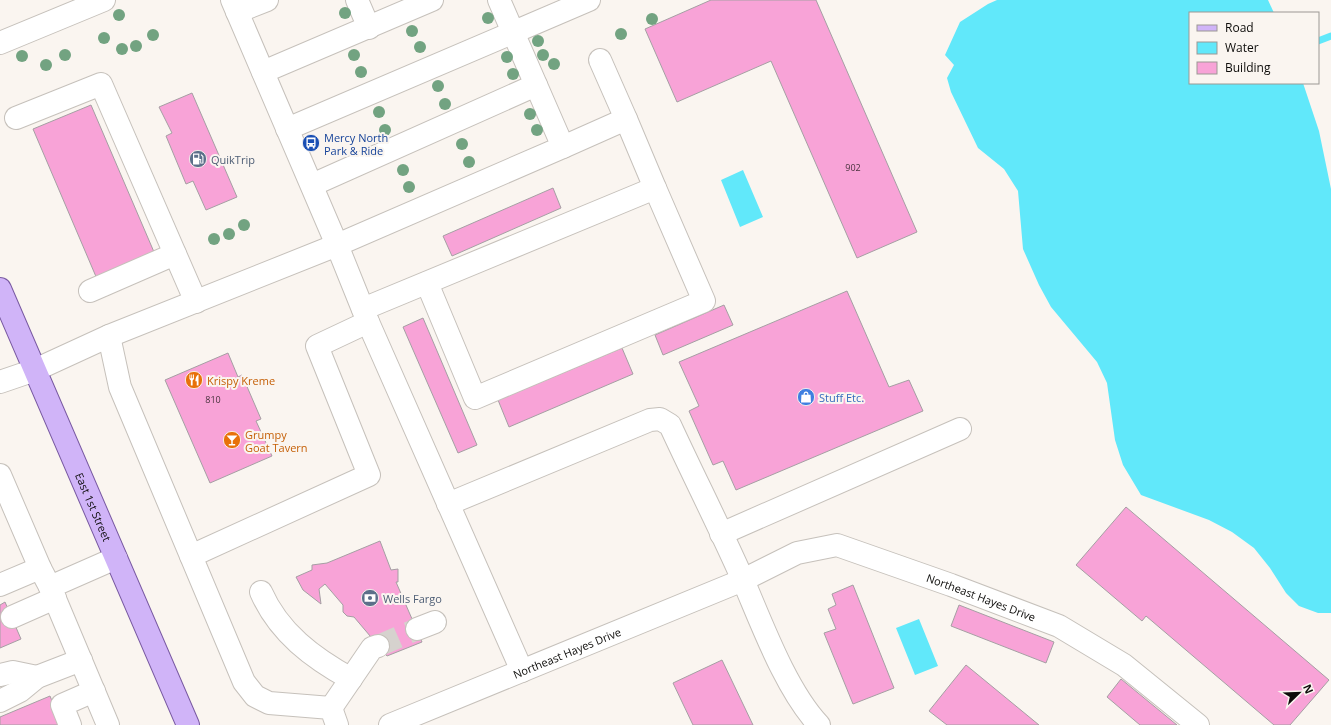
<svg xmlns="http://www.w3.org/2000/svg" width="1331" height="725" font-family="'Open Sans',sans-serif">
<rect width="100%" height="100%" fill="#faf5f0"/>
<path fill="#61e8fa" d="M997 0H1268L1274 13H1190V83H1303L1319 131 1331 189V613H1318L1299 606 1286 593 1270 568 1254 548 1232 532 1209 520 1141 495 1123 465 1115 440 1107 383 1097 362 1051 307 1039 285 1023 249 1018 191 1004 169 978 148 951 92 947 78 954 65 945 55 960 22 988 4Z
M743 170 763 217 740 227 721 180Z
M919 619 938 666 915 675 896 628Z"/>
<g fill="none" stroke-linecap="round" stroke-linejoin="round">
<path stroke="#61e8fa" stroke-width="7" d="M1318 41 1331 36"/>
</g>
<path fill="#f8a3d7" stroke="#a59fa3" d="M711 0H816L917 232 857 258 771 61 677 102 645 29Z
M192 93 237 197 206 210 193 181 186 184 166 136 172 133 159 107Z
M91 105 154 252 97 279 33 129Z
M553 188 561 208 452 256 443 236Z
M847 291 889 387 909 380 923 411 736 490 723 461 713 465 689 411 699 406 679 362Z
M724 305 733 325 663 355 655 335Z
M423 318 477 445 458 453 403 327Z
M622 348 633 374 509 427 498 400Z
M228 353 238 377 242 375 261 419 256 421 272 456 210 483 165 380Z
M1126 507 1329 680 1290 725H1274L1146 616 1142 621 1076 565Z
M380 541 391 570 398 569V582H396L422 642 387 656 354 617 347 616 343 612V605L325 584 319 589 321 604 303 590 296 577 312 570V565L327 563Z
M853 585 894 688 853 704 824 633 836 629 828 609 836 605 832 594Z
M5 602 21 639 0 648V605Z
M959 605 1054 642 1046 663 951 626Z
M722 660 753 725H693L673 683Z
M966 665 1039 725H947L929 711Z
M1121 679 1177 725H1140L1107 697Z
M50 696 62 725H0V717Z"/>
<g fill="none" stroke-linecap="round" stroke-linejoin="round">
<path stroke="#d6d2ce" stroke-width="22" stroke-dasharray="22 11" stroke-linecap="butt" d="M378 646 417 629"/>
<defs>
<g id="minor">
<path d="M232 0 337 245 368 322 522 671"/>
<path d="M357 0 369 28"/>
<path d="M237 12 267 0"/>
<path d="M0 43 104 0"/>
<path d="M600 60 626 119"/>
<path d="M263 72 432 0"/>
<path d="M16 118 101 84 196 302"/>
<path d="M287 129 589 0"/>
<path d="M312 185 536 85"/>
<path d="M427 283 475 398 704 301 655 188"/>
<path d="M90 291 175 254"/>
<path d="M363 309 655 188 626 119 563 147"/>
<path d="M109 336 120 387 244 682 255 696 269 703 331 708 337 725"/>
<path d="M0 382 35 370 109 336 337 245 563 147 499 0"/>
<path d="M0 475 40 568 50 587"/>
<path d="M448 504 650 420 660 419 670 425C694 477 720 528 743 580 762 624 786 690 819 725"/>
<path d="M721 534 960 429"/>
<path d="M191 556 369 475 317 346 368 322"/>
<path d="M0 585 40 568"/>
<path d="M261 592C279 633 313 658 351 679"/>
<path d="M12 617 55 598"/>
<path d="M417 629 435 622"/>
<path d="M0 675 13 672 37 677"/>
<path d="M0 701 20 691 37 677 81 660"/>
<path d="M331 708 372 648 378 646"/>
<path d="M70 725 62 705 94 691"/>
<path d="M108 725 50 587 116 558"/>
<path id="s1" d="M390 725 743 580 797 553 837 545 951 585 1059 626 1124 665 1198 725"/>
</g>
<g id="major">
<path id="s2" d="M0 289 188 725"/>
</g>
</defs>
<use href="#minor" stroke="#c6c1bb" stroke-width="24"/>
<use href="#major" stroke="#7859a1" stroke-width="24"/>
<use href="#minor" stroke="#fff" stroke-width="22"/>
<use href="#major" stroke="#d0b4f8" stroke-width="22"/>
</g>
<g fill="#72a381">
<circle cx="345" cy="13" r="6"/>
<circle cx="119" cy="15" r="6"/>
<circle cx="488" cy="18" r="6"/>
<circle cx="652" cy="19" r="6"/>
<circle cx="412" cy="31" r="6"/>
<circle cx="621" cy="34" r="6"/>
<circle cx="153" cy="35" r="6"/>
<circle cx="104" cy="38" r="6"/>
<circle cx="538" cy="41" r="6"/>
<circle cx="136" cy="46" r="6"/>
<circle cx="420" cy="47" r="6"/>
<circle cx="122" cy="49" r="6"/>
<circle cx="65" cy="55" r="6"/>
<circle cx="354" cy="55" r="6"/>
<circle cx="543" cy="55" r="6"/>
<circle cx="22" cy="56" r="6"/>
<circle cx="507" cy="57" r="6"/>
<circle cx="554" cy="64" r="6"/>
<circle cx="46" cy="65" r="6"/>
<circle cx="361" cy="72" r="6"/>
<circle cx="513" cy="74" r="6"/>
<circle cx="438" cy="86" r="6"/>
<circle cx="445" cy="104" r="6"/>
<circle cx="379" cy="112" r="6"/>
<circle cx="530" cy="114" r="6"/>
<circle cx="385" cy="130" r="6"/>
<circle cx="537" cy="130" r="6"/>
<circle cx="462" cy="144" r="6"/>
<circle cx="469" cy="162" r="6"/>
<circle cx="403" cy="170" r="6"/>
<circle cx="409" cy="187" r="6"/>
<circle cx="244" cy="225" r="6"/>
<circle cx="229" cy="234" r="6"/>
<circle cx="214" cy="239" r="6"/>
</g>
<defs>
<symbol id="bus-disc" viewBox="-11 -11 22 22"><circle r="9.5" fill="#1a4fb4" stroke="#faf5f0"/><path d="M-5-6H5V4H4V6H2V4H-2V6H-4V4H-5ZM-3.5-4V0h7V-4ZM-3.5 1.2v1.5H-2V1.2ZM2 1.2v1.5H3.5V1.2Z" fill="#fff"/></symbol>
<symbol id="fuel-disc" viewBox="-11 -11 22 22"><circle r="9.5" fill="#5c6f8a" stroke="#faf5f0"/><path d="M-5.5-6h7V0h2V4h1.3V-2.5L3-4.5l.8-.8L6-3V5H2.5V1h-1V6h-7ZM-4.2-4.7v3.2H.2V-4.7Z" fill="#fff"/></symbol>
<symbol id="restaurant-disc" viewBox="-11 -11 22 22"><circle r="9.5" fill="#e8710a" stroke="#faf5f0"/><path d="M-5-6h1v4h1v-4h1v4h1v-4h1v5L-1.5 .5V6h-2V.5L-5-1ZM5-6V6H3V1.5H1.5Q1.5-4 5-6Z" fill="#fff"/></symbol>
<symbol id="shop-disc" viewBox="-11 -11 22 22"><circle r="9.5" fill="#3f7fe0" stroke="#faf5f0"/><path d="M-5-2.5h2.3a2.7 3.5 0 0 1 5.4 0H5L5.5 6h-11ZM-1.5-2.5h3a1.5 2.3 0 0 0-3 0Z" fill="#fff"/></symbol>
<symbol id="bar-disc" viewBox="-11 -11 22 22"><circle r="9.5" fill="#e8710a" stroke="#faf5f0"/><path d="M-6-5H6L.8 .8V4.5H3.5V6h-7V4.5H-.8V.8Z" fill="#fff"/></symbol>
<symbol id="bank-disc" viewBox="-11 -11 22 22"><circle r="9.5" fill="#5c6f8a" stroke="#faf5f0"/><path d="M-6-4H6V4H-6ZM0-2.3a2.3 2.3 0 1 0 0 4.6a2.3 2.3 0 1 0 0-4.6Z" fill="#fff"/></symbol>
</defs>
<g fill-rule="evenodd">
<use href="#bus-disc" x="301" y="133" width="20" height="20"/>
<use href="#fuel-disc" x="188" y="149" width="20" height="20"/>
<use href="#restaurant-disc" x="184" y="370" width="20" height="20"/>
<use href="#shop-disc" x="796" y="387" width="20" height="20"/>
<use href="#bar-disc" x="222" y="430" width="20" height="20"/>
<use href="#bank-disc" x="360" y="588" width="20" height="20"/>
</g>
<g text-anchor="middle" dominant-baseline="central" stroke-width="4" stroke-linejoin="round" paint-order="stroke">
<g font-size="9" fill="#48323d">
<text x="853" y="167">902</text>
<text x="213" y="399">810</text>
</g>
<g font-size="11" fill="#164399" stroke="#faf5f0" text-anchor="start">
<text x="324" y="137">Mercy North<tspan x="324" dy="13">Park &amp; Ride</tspan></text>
</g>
<g font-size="11" fill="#4e5e75" stroke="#faf5f0" text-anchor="start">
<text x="211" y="159">QuikTrip</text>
<text x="383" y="598">Wells Fargo</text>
</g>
<g font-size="11" fill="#c56008" stroke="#faf5f0" text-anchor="start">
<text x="207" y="380">Krispy Kreme</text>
<text x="245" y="434">Grumpy<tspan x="245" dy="13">Goat Tavern</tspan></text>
</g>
<g font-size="11" fill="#366cbe" stroke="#faf5f0" text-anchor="start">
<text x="819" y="397">Stuff Etc.</text>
</g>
<g font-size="11" fill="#0d0c0a" stroke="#faf5f0">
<text stroke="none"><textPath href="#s2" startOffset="237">East 1st Street</textPath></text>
<text stroke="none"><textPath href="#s1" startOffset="636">Northeast Hayes Drive</textPath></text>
<text stroke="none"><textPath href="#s1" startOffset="191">Northeast Hayes Drive</textPath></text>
</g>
</g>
<rect x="1189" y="12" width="130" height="72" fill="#faf5f0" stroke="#9b9894"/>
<rect x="1197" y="25" width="20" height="6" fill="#d0b4f8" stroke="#9b9894"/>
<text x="1225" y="32" font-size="12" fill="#0d0c0a">Road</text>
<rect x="1197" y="42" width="20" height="12" fill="#61e8fa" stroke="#9b9894"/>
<text x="1225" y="52" font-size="12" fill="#0d0c0a">Water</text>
<rect x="1197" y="62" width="20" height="12" fill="#f8a3d7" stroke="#9b9894"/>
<text x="1225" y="72" font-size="12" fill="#0d0c0a">Building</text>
<g transform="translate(1299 693) rotate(67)" stroke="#faf5f0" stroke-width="3" paint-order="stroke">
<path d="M0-3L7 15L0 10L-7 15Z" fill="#0d0c0a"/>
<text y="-6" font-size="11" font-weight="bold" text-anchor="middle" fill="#0d0c0a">N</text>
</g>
</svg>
